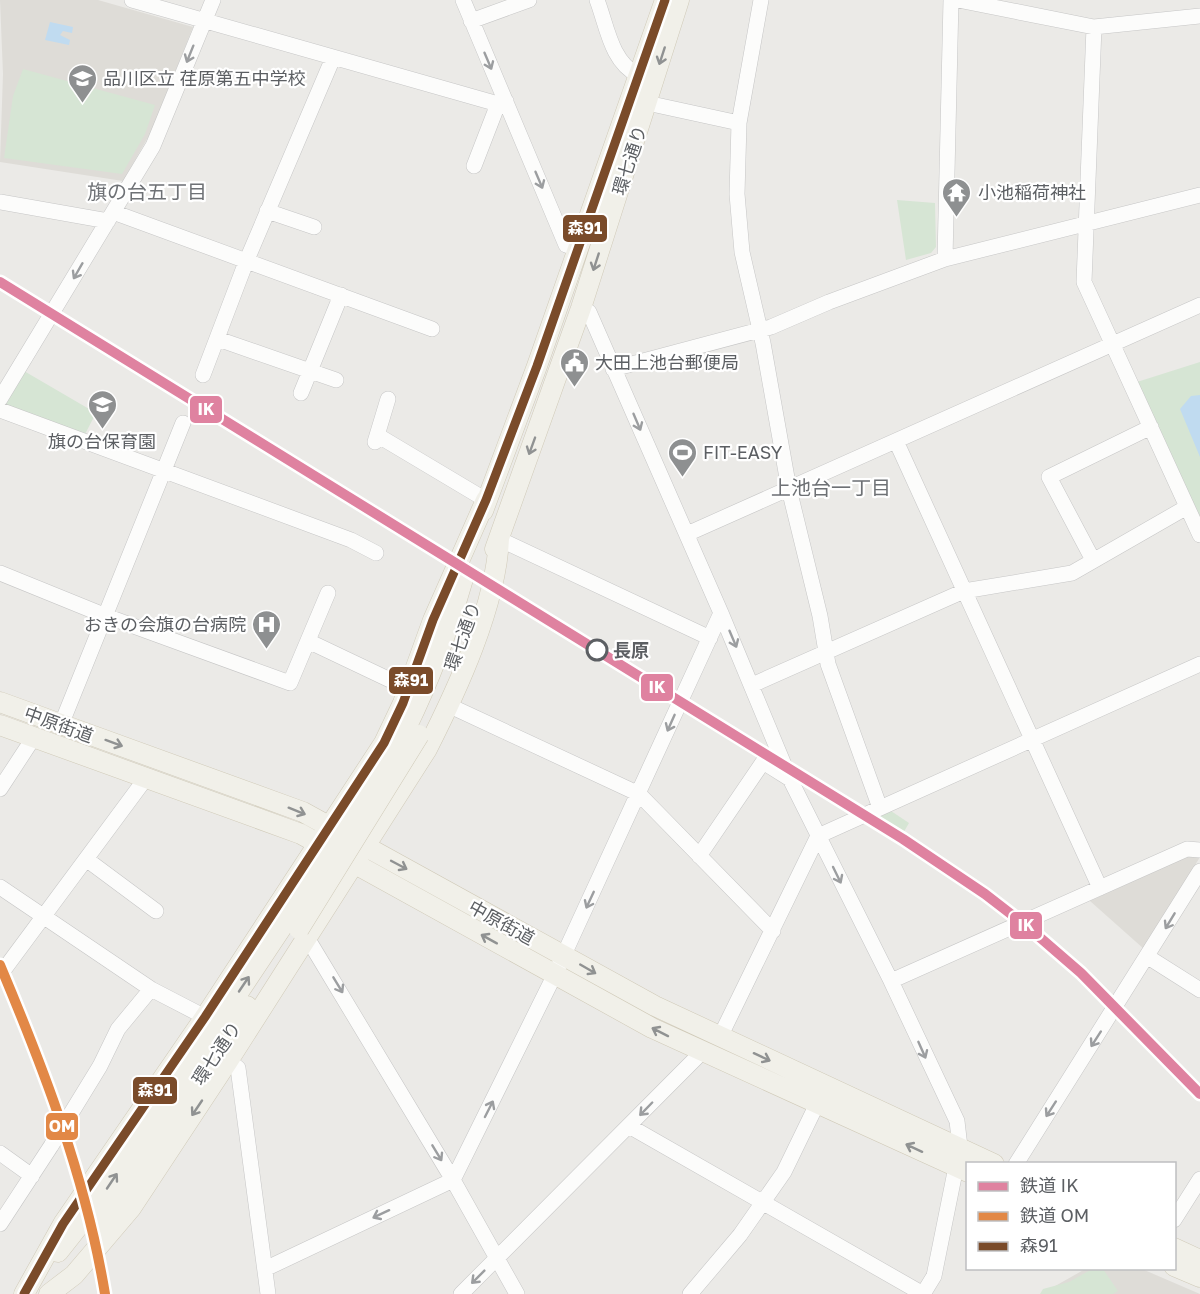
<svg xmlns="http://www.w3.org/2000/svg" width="1200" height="1294" font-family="'Golos Text','Noto Sans JP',sans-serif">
<rect width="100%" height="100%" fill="#ebeae7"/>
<path fill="#dedcd7" d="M0 0H98L193 27 151 132 123 181 0 162 3 74Z
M1190 855 1200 857 1144 949 1090 901Z
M1087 1268 1142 1269 1200 1294H1041Z"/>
<path fill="#d6e5d4" d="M23 69 155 105 145 134 122 174 4 158 13 96Z
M897 200 935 203 936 247 931 253 906 260Z
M1200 362V517L1137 382Z
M24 371 96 413 83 438 2 407Z
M891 811 909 823 898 842 867 822Z
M1094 1268 1103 1269 1118 1291 1113 1294H1040L1043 1289 1069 1282Z"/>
<path fill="#c0dbf0" d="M50 22 73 27 72 33 63 31 60 35 70 40 69 45 45 40Z
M1200 395V457L1180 409 1191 396Z"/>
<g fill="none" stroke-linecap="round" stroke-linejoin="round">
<defs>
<path id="minor" d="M132 0 498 104
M463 0 566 245 577 249
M597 0C607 26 611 62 638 75
M761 0 739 123 737 194 742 252 763 343 789 489 820 616 828 664 880 808
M958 0 1094 27 1200 16
M471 21 529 0
M1094 27 1084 282 1200 535
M647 103 739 123
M474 166 498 104 506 101
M0 202 108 221
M267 211 314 227
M113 212 432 329
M945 259 951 0
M581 308 589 312 721 613 790 779 891 981 957 1121 960 1147 934 1276 923 1294
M218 339 336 380
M613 369 771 327 829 302 945 259 1200 195
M203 375 246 262 333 58
M301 393 341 295
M0 399 153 146 213 0
M0 410 351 540 376 553
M377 435 486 500
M896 441 1100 888
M375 442 388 399
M687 534 1200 305
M499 539 710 638
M1093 560 1049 477 1151 427
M0 573 106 616 290 683 328 593
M308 641 409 689
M752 685 964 591 1072 573 1187 507
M448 705 639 794 773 931
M61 725 183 423
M0 789 34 737
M699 856 763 762 790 779
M86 859 156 911
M0 887 151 989 205 1017
M306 936 453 1180 517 1294
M1148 957 1200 990
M0 975 146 778
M891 981 1187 849 1200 850
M720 1037 818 836 1200 664
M228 1061 238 1068 268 1294
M629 1126 923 1294
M0 1153 32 1176
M1016 1164 1200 871
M1174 1220 1200 1179
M0 1224 51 1146 100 1066 118 1029 151 989
M265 1269 453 1180 555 974 721 613
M461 1294 701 1053
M690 1294 740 1235 784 1172 817 1104"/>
<path id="major" d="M483 511 537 366 665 0
M495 549 581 308 679 0
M0 702 303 812 655 1006 994 1164
M0 725 301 834 652 1028 968 1172
M406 728C430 679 448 631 463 579
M99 1229 247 1006
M1174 1248 1200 1260
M58 1252 104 1194 288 918
M1174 1266 1200 1277
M24 1294 63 1224 205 1017 384 743 403 703 433 620 486 500
M49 1294 74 1275 131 1208 228 1061 427 749C457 690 496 606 499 539"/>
</defs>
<use href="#minor" stroke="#c6c6c6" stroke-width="16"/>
<use href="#major" stroke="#d0cab8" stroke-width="21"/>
<use href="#minor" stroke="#fcfcfb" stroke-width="15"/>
<use href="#major" stroke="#f1f0e9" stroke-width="20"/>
<defs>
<path id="major-bridge" d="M288 918 406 728
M299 929 419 735"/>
</defs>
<use href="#major-bridge" stroke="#d0cab8" stroke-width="21" stroke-linecap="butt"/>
<use href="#major-bridge" stroke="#f1f0e9" stroke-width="20"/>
<defs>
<path id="bus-1" d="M24 1294 63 1224 205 1017 384 743 403 703 433 620 486 500 537 366 665 0"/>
</defs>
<use href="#bus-1" stroke="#fff" stroke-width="14"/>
<use href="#bus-1" stroke="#7a4b2a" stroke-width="9"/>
<defs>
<path id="rail-1" d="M0 282 903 839 985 894 1029 928 1081 973 1200 1094"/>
<path id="rail-2" d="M0 965C45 1072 86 1179 105 1294"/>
</defs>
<use href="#rail-1" stroke="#fff" stroke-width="15"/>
<use href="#rail-2" stroke="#fff" stroke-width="15"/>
<use href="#rail-1" stroke="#df82a0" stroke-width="10"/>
<use href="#rail-2" stroke="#e28846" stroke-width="10"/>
</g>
<defs><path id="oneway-shaft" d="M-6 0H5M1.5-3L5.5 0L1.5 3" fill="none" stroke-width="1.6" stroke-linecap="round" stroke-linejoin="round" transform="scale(1.5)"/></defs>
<g stroke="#9c9ea0">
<use href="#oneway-shaft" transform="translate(190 54) rotate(112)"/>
<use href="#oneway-shaft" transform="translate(488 61) rotate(67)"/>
<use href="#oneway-shaft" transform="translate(539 180) rotate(67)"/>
<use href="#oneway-shaft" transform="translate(78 271) rotate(120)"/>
<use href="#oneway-shaft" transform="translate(637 422) rotate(67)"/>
<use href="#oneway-shaft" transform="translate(733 639) rotate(67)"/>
<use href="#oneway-shaft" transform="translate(671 723) rotate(114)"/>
<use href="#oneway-shaft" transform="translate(837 875) rotate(64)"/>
<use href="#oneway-shaft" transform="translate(590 900) rotate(115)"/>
<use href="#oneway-shaft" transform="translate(1170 921) rotate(121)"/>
<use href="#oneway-shaft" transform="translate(338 985) rotate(59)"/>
<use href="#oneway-shaft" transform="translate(1096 1039) rotate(123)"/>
<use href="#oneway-shaft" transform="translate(922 1050) rotate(66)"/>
<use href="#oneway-shaft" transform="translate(489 1109) rotate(-63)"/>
<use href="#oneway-shaft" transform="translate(646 1109) rotate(134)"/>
<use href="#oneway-shaft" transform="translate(1051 1109) rotate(123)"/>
<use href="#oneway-shaft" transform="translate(437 1153) rotate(59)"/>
<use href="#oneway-shaft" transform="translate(381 1214) rotate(155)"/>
<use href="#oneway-shaft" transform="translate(478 1277) rotate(135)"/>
</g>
<g stroke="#909292">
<use href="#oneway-shaft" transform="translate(662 56) rotate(108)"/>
<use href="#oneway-shaft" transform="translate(596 262) rotate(108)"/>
<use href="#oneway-shaft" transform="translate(532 446) rotate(110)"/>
<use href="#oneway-shaft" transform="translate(114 743) rotate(20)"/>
<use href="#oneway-shaft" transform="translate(297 811) rotate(22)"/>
<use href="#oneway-shaft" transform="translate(399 865) rotate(28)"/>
<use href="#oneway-shaft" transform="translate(489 939) rotate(-151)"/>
<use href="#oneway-shaft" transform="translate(588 969) rotate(30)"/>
<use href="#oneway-shaft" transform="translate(244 984) rotate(-56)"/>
<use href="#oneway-shaft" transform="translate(660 1032) rotate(-153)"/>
<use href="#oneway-shaft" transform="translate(762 1057) rotate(25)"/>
<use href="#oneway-shaft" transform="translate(197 1108) rotate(124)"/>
<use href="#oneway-shaft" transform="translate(914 1148) rotate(-155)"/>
<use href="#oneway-shaft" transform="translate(112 1181) rotate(-56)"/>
</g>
<defs>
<symbol id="school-pin" viewBox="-11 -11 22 30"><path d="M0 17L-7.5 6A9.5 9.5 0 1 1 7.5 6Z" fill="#8e9091" stroke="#fff"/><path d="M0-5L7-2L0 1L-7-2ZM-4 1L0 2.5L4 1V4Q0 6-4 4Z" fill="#fff"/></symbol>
<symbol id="temple-pin" viewBox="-11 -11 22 30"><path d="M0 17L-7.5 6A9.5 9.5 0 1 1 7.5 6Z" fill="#8e9091" stroke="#fff"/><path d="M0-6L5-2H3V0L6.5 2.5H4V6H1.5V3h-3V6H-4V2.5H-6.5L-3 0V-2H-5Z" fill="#fff"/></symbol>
<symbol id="civic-pin" viewBox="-11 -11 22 30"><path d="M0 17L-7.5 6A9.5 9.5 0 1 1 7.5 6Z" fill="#8e9091" stroke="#fff"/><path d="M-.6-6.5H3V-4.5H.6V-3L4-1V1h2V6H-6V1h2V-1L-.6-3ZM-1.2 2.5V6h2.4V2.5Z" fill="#fff"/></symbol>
<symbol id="stadium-pin" viewBox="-11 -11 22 30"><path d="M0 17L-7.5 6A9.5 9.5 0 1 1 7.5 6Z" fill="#8e9091" stroke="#fff"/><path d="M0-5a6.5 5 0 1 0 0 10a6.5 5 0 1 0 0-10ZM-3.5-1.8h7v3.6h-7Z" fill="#fff"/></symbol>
<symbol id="hospital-pin" viewBox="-11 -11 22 30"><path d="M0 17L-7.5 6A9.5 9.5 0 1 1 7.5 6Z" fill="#8e9091" stroke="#fff"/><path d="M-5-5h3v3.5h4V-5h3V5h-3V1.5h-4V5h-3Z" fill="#fff"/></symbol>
</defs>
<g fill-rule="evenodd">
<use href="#school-pin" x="66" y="62" width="33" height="45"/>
<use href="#temple-pin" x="940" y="176" width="33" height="45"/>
<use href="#civic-pin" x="558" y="346" width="33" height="45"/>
<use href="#school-pin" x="86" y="388" width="33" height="45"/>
<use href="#stadium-pin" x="666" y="436" width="33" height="45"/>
<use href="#hospital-pin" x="250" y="608" width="33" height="45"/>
</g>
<circle fill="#fff" stroke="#5c5f63" stroke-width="3" cx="597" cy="650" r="10"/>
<g text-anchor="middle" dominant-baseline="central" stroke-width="4.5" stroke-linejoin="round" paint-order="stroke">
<g font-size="18" fill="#5c5f63" stroke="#fff" text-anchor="start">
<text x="103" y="78">品川区立 荏原第五中学校</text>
<text x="978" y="192">小池稲荷神社</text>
<text x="595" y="362">大田上池台郵便局</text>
<text x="102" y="441" text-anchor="middle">旗の台保育園</text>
<text x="703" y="452">FIT-EASY</text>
<text x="246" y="624" text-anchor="end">おきの会旗の台病院</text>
</g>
<g font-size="18" fill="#5c5f63" stroke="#fff">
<text transform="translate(629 160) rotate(-72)">環七通り</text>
<text transform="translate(462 636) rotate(-70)">環七通り</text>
<text transform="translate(59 724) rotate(20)">中原街道</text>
<text transform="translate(502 922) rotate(29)">中原街道</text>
<text transform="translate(216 1053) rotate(-56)">環七通り</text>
</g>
<g font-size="18" font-weight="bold" fill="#5c5f63" stroke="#fff" text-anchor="start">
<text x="613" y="650">長原</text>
</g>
<g font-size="20" fill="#6e7175" stroke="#fff">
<text x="147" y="191">旗の台五丁目</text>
<text x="831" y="487">上池台一丁目</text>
</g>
</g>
<g stroke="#fff" stroke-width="2">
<rect x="562" y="214" width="46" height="29" rx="6" fill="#7a4b2a"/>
<rect x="189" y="395" width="34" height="29" rx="6" fill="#df82a0"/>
<rect x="388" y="666" width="46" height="29" rx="6" fill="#7a4b2a"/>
<rect x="640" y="673" width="34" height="29" rx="6" fill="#df82a0"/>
<rect x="1009" y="911" width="34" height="29" rx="6" fill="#df82a0"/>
<rect x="132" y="1076" width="46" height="29" rx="6" fill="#7a4b2a"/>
<rect x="45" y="1112" width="34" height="29" rx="6" fill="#e28846"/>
</g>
<g font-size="16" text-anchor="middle" font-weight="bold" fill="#fff">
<text x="585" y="234">森91</text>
<text x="206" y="415">IK</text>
<text x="411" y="686">森91</text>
<text x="657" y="693">IK</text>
<text x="1026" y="931">IK</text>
<text x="155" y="1096">森91</text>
<text x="62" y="1132">OM</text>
</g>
<rect x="966" y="1162" width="210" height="108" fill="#ffffff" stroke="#bebfc1" stroke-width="1.5"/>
<rect x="978" y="1182" width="30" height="9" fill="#df82a0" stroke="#bebfc1" stroke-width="1.5"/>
<text x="1020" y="1192" font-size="18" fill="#5c5f63">鉄道 IK</text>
<rect x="978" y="1212" width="30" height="9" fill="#e28846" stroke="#bebfc1" stroke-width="1.5"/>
<text x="1020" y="1222" font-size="18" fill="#5c5f63">鉄道 OM</text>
<rect x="978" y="1242" width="30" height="9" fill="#7a4b2a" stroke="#bebfc1" stroke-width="1.5"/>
<text x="1020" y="1252" font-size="18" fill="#5c5f63">森91</text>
</svg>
